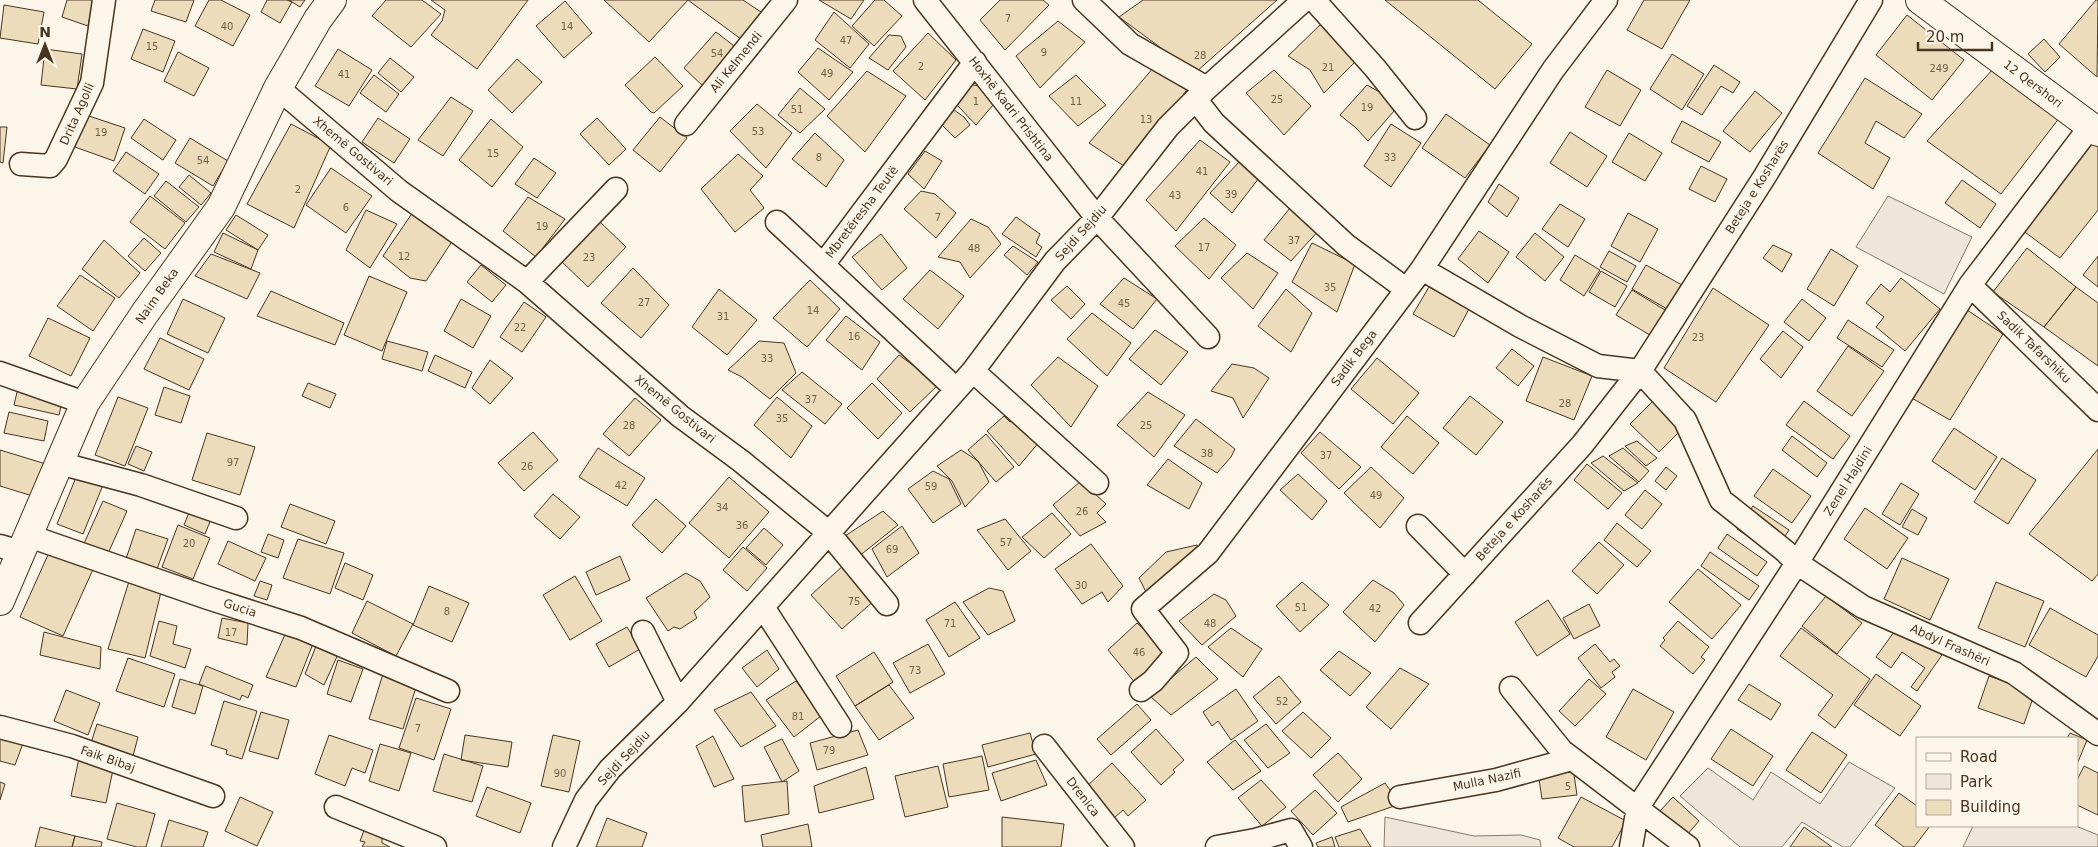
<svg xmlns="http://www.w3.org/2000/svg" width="2098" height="847" font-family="'DejaVu Sans',sans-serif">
<rect width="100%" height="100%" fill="#fbf6e9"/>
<path fill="#ede6d9" stroke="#887966" d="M1849 762 1895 788 1850 847H1843L1802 822 1782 847H1740L1680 796 1708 768 1753 800 1771 772 1820 804Z
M1385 817 1474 836 1521 835 1540 840 1541 847H1384Z
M1973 826H2076L2098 835V847H1963Z"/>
<path fill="#ede7d9" stroke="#887966" d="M1888 196 1972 237 1944 294 1856 247Z"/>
<path fill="#ecdcbc" stroke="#4a3520" d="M67 0H93L88 26 62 17Z
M155 0H194L186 22 151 11Z
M209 0H221L250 15 233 46 195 26Z
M267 0H287L292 2 280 23 261 12Z
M289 0H305L300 7Z
M386 0H422L441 14 411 47 372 16Z
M431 0H528L477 69 431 35 442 21 445 10Z
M604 0H688L649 42Z
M688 0H743L767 16 745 42Z
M819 0H864L851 19Z
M875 0H884L902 16 874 46 852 26Z
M1000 0H1043L1049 5 1005 50 980 20Z
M1143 0H1277L1195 73 1119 17Z
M1385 0H1478L1532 44 1495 89Z
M1644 0H1690L1662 49 1627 30Z
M2096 0H2098L2097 77 2059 44Z
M565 1 592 33 564 58 536 26Z
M4 5 44 12 38 44 0 38Z
M834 12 869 44 850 68 815 40Z
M1907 15 1964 60 1932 100 1876 55Z
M1058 21 1085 42 1040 88 1016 56Z
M1321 24 1360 57 1324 93 1310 70 1288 56Z
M143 29 175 41 163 72 131 59Z
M716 32 738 49 706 89 684 68Z
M928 33 956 60 925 100 893 71Z
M889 35 901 36 906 47 888 70 869 58Z
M2044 39 2060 57 2045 72 2028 54Z
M818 48 853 72 829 100 798 72Z
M45 49 82 54 77 89 41 85Z
M338 49 372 70 349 106 315 86Z
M178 52 209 68 194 96 164 81Z
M1672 54 1704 74 1682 110 1650 89Z
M655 57 683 86 654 113 651 112 625 85Z
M390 58 414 77 401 92 378 73Z
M517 59 542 82 512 113 488 90Z
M1714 65 1740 82 1733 93 1721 86 1702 115 1687 106Z
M1154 67 1189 87 1127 168 1089 143Z
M1994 68 2060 117 2001 194 1927 141Z
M1274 70 1311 106 1284 135 1246 93Z
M1607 70 1641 90 1620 126 1585 107Z
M867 71 906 96 865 152 827 116Z
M374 75 399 94 386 112 360 93Z
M1076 75 1106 105 1078 126 1049 96Z
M1865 78 1922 114 1904 138 1876 121 1865 143 1890 158 1873 189 1818 153Z
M972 85 990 87 999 98 976 125 957 105Z
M1367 85 1383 94 1394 111 1368 141 1356 128 1340 115Z
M800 88 825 109 800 133 778 115Z
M1755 91 1782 113 1750 152 1723 131Z
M451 97 473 111 443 156 418 140Z
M757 104 792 133 766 168 730 131Z
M954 110 964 117 970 125 955 138 941 124Z
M1446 114 1490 145 1465 178 1422 148Z
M86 115 125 128 114 161 75 147Z
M660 117 687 138 660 172 633 150Z
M378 118 410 139 394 163 362 142Z
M597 118 626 149 609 165 580 134Z
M144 119 176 140 163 160 131 138Z
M491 119 523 147 492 187 459 160Z
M1682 121 1721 142 1709 162 1671 142Z
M291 124 331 145 294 228 247 204Z
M1391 124 1421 143 1391 187 1364 166Z
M0 127H7L3 163 0 162Z
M1570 132 1607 156 1587 187 1550 163Z
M815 133 844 160 826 187 792 159Z
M1629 133 1662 153 1645 181 1612 162Z
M190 138 228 161 213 186 175 163Z
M1200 140 1230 162 1176 231 1146 200Z
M2093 141 2098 145V210L2060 258 2022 230Z
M925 151 942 161 924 189 908 174Z
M126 152 159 174 145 194 113 171Z
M738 154 763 176 750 190 764 208 735 232 701 189Z
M534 158 556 173 537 198 515 184Z
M1240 161 1259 178 1232 213 1210 193Z
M1701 166 1727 179 1715 202 1689 189Z
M331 168 372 196 346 233 306 205Z
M189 175 211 193 201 205 179 187Z
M1962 180 1996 204 1980 228 1945 203Z
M166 181 199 207 186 222 154 196Z
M1499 184 1519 198 1507 217 1488 202Z
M921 191 935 194 956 213 936 238 904 209Z
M150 196 185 223 165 249 130 222Z
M528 197 565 219 536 257 503 231Z
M1560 204 1585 219 1568 247 1542 229Z
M1290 208 1308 213 1320 229 1291 261 1264 240Z
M366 210 397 224 370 268 346 250Z
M413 212 453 240 426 281 410 278 383 256Z
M1628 213 1658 229 1640 262 1611 246Z
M236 215 268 235 258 250 226 230Z
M1016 217 1040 234 1036 243 1042 247 1036 257 1002 234Z
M596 218 626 247 588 287 558 258Z
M1204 218 1236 245 1209 279 1175 246Z
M971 219 988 227 1001 244 970 278 960 262 938 257Z
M1479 231 1509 252 1488 283 1458 259Z
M223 233 258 250 251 269 214 252Z
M1535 233 1564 257 1545 281 1516 257Z
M881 234 907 268 882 290 852 257Z
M144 238 161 253 145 271 128 256Z
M104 240 140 273 119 298 82 269Z
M1312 243 1355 264 1337 312 1292 282Z
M1773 245 1792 254 1782 272 1763 258Z
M1013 246 1038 262 1027 275 1004 255Z
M2027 248 2076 287 2044 327 1993 292Z
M1831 249 1858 266 1834 306 1807 289Z
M1609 251 1636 266 1627 282 1600 267Z
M1247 253 1278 273 1253 309 1221 278Z
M211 254 260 273 247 299 195 276Z
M1575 255 1600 270 1584 296 1560 280Z
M2098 256V287L2083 275Z
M481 265 506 285 492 302 467 282Z
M1646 265 1682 285 1669 310 1632 289Z
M633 268 669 305 641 338 601 303Z
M930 270 964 296 938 329 903 299Z
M1601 271 1627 286 1615 307 1589 292Z
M80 275 115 298 93 331 57 306Z
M369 276 407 292 382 351 344 335Z
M1124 278 1157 299 1133 329 1100 304Z
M1901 278 1940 309 1905 351 1876 327 1884 317 1866 303 1881 284 1890 292Z
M810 280 840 309 807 347 773 318Z
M1067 286 1085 304 1071 319 1051 300Z
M1429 287 1469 309 1454 337 1413 314Z
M2076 287 2098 303V366L2044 327Z
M1713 288 1769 325 1716 402 1664 368Z
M719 289 757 320 727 355 692 327Z
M1286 289 1312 313 1291 352 1258 326Z
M1632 290 1670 313 1655 338 1616 315Z
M271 291 344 323 335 345 257 316Z
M183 299 225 318 208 353 167 334Z
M461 299 491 316 473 348 444 331Z
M1802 299 1826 318 1809 341 1784 322Z
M524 302 546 317 522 352 500 337Z
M1967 310 2003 334 1950 420 1910 397Z
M1092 313 1131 343 1107 376 1067 339Z
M846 316 880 342 862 370 826 340Z
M48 318 90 338 71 376 29 356Z
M1848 320 1894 350 1882 367 1837 338Z
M1155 330 1188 352 1161 385 1129 359Z
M1783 331 1803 347 1781 378 1760 359Z
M160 338 204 359 189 390 144 369Z
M387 341 428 352 422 371 382 359Z
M759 341 784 343 796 373 770 399 742 377 728 370Z
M1848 346 1884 371 1852 416 1817 391Z
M1512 349 1534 366 1518 386 1496 368Z
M435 355 472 372 465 388 428 371Z
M899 355 939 384 910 412 877 379Z
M1058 357 1098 386 1071 427 1031 385Z
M1543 357 1592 376 1574 420 1526 401Z
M1377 358 1419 393 1393 424 1351 389Z
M490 360 513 378 490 404 472 388Z
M1232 364 1254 368 1269 378 1243 418 1233 398 1211 391Z
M802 372 842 404 825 424 782 390Z
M308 383 336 394 330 408 302 396Z
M872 383 902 413 878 439 847 408Z
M164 387 190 396 181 423 155 415Z
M18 388 63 398 59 415 14 405Z
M1148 392 1185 415 1154 457 1117 425Z
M1470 396 1503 422 1476 455 1443 428Z
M118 397 148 408 125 466 95 455Z
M777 397 812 426 791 458 754 425Z
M635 398 661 420 629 456 603 434Z
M1655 399 1684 427 1659 452 1630 424Z
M1804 401 1850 436 1833 459 1786 425Z
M9 412 48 421 44 441 4 433Z
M1004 416 1010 422 1016 418 1040 441 1019 466 987 431Z
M1407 416 1439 443 1413 474 1381 447Z
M1196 419 1235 449 1231 457 1217 473 1174 446Z
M1954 428 1997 457 1975 490 1932 461Z
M533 432 558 460 524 491 498 463Z
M1320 432 1361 467 1339 489 1301 453Z
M207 433 255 447 240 495 192 480Z
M986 434 1014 467 996 482 968 450Z
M1792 436 1827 463 1817 477 1782 450Z
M1637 441 1657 458 1646 466 1625 446Z
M136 446 152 452 144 471 128 464Z
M598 448 645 478 627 506 579 477Z
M1623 448 1649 471 1639 482 1609 456Z
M2098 449V574L2092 581 2029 534Z
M0 450 46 464 36 497 0 486Z
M961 450 978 461 989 482 965 507 952 481 937 466Z
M1603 456 1638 483 1624 491 1591 463Z
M2002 458 2036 480 2008 524 1974 502Z
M1168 459 1202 483 1189 509 1147 485Z
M1587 464 1622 493 1608 509 1574 480Z
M1371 467 1404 498 1380 528 1344 493Z
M1666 467 1677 476 1666 490 1655 481Z
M1773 469 1811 496 1792 523 1754 496Z
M79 470 105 480 83 534 57 524Z
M933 471 949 479 961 504 933 523 908 489Z
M1298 474 1327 501 1312 520 1280 490Z
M729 477 769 512 729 558 689 523Z
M1081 481 1106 504 1097 513 1106 522 1080 536 1053 505Z
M1901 483 1919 494 1900 525 1882 514Z
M1645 490 1662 504 1642 529 1625 515Z
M553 494 580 517 560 539 534 516Z
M656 499 686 526 662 553 632 525Z
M103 501 127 511 106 558 82 548Z
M290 504 335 521 326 544 281 527Z
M1753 506 1789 530 1774 554 1737 529Z
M1865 508 1908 538 1887 569 1844 539Z
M1912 509 1927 518 1918 535 1902 527Z
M190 510 211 519 205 534 184 525Z
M883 511 898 525 858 557 845 536Z
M1052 513 1071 534 1044 558 1022 537Z
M1005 519 1031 551 1008 570 977 530Z
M1617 523 1651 551 1637 567 1604 540Z
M178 525 210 538 193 579 162 567Z
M902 526 919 553 887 577 872 549Z
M764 528 783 545 766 565 746 548Z
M136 529 168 539 157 569 126 559Z
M268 534 284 540 278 558 261 552Z
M1727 534 1767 562 1757 576 1718 548Z
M298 539 344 553 330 594 283 578Z
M228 541 266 558 255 581 218 564Z
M1599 542 1624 565 1597 594 1572 571Z
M1091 544 1123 586 1108 602 1102 592 1082 604 1055 569Z
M1197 545 1202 551 1146 592 1139 578 1166 552Z
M52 546 95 565 63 636 20 617Z
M743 547 767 568 747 591 723 570Z
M1710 552 1759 586 1749 600 1701 566Z
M620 556 630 580 596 595 586 572Z
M1902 558 1949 579 1930 620 1884 599Z
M345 563 373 575 363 600 335 588Z
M846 563 876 599 842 629 811 595Z
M1698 569 1741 605 1712 639 1669 602Z
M686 573 700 581 710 597 694 612 697 618 680 629 674 627 668 631 646 598Z
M575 576 602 621 570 640 543 595Z
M130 578 161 592 145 658 108 649Z
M1373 580 1394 593 1404 605 1375 642 1343 612Z
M260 581 272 585 267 600 254 596Z
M1302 582 1329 605 1300 632 1276 606Z
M1996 582 2044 601 2025 647 1978 628Z
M429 586 469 603 452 642 413 625Z
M989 588 1003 591 1015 621 988 635 963 602Z
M1214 594 1226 600 1236 616 1202 645 1179 621Z
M1826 596 1862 623 1837 654 1802 626Z
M1548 600 1570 634 1537 656 1515 622Z
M367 601 413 624 396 656 352 633Z
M955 602 980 638 949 657 926 620Z
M1589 604 1600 626 1574 639 1563 618Z
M2050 608 2098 635V656L2086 677 2029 645Z
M222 618 248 623 247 645 218 638Z
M159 621 177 626 173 644 191 649 185 668 150 656Z
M1678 621 1709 647 1701 657 1705 660 1693 674 1660 646 1665 640 1663 638Z
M1137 623 1170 653 1136 684 1108 650Z
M1899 625 1942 655 1917 691 1911 687 1925 668 1902 652 1891 668 1876 657Z
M627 627 640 649 609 667 596 644Z
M1231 628 1262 649 1243 677 1208 647Z
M1801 628 1870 679 1835 728 1818 715 1833 695 1780 656Z
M287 630 314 641 296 687 266 677Z
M44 632 101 647 100 669 40 655Z
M318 641 340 650 324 685 305 674Z
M928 644 945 674 910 693 893 663Z
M1595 644 1610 662 1614 659 1620 666 1612 672 1615 677 1601 688 1578 658Z
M767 650 779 669 757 687 742 668Z
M1339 651 1371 673 1350 696 1320 670Z
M874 652 893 682 855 706 836 676Z
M1196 657 1218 679 1171 715 1150 696Z
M128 658 175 674 164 707 116 691Z
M338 660 363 669 351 702 327 694Z
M206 666 253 685 248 698 242 695 240 700 199 684Z
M1400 668 1429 684 1391 729 1366 707Z
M383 674 417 684 403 729 369 719Z
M1876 674 1921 706 1900 736 1854 705Z
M1279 676 1301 702 1276 724 1253 697Z
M1989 676 2035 692 2024 724 1978 708Z
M180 679 203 686 195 714 172 707Z
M1589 679 1606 694 1575 726 1559 711Z
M796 681 821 716 794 737 766 700Z
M1749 684 1781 704 1771 720 1738 700Z
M889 685 914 718 879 740 855 706Z
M1236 689 1258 721 1231 740 1218 721 1212 726 1203 712Z
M1633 689 1674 712 1646 760 1606 737Z
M66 690 100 703 88 735 54 721Z
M751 692 776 726 741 747 714 710Z
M416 698 451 709 434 760 399 748Z
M224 701 257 711 242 759 226 754 227 750 211 745Z
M1137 704 1151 720 1111 755 1097 739Z
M261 712 289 720 278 759 249 751Z
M1303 712 1331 738 1311 758 1282 731Z
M97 724 138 737 133 756 91 743Z
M1266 724 1290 753 1268 768 1244 740Z
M1156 729 1184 760 1173 770 1175 772 1161 785 1131 752Z
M1731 729 1773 756 1753 786 1711 759Z
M0 730 25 738 15 765 0 761Z
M858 730 868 755 817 770 810 743Z
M1812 732 1847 755 1821 793 1786 770Z
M1030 733 1036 754 988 767 982 745Z
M2070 733 2087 740 2078 762 2077 761V738H2067Z
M329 735 373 750 365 773 352 768 345 786 315 774Z
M465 735 512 742 508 767 461 760Z
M553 735 580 741 569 792 541 786Z
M713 736 734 779 714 787 696 746Z
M782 739 799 771 782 782 764 747Z
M1235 740 1261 771 1233 790 1207 762Z
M380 744 411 753 399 791 369 781Z
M1338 753 1362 779 1338 802 1313 775Z
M444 754 483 766 472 802 433 791Z
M982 756 989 790 949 797 943 764Z
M79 758 114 765 106 803 71 796Z
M1036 760 1047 785 1001 801 992 773Z
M1112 763 1146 800 1128 816 1123 810 1113 819 1086 787Z
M938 766 948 807 905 817 895 776Z
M2084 766 2098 773V815L2077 805V780Z
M866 767 874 799 819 813 814 786Z
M1573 768 1577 795 1542 799 1538 772Z
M1261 780 1286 807 1262 826 1238 798Z
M787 781 789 814 745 822 742 786Z
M0 782 5 784 0 800Z
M1385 783 1400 804 1348 822 1341 807Z
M487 787 531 803 520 833 476 816Z
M1315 790 1337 813 1313 835 1291 811Z
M1899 793 1917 806V826H1930L1914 847H1904L1875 825Z
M240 797 273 812 257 846 225 831Z
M1581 797 1626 821 1612 847H1574L1558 838Z
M1673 797 1699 821 1686 836 1659 812Z
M117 803 155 814 146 847H137L107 839Z
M1002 817 1064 824 1061 847H1002Z
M607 818 647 833 642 847H596Z
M169 820 208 832 203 847H161Z
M808 824 812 847H763L761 835Z
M40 827 75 836 72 847H35Z
M1804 827 1832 847H1790Z
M365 828 382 836V843L390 847H362L365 842 360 841Z
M1360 829 1371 847H1339L1335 837Z
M75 836 102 842 101 847H72Z
M1332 837 1335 847H1318L1316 843Z"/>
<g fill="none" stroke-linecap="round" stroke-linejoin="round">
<defs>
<path id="minor" d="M925 0 1097 218 1208 337
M1084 0 1130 44 1207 88
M1314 0 1375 68 1415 118
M278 88 399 191 527 282 680 416 741 461 828 532 887 604
M1196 100 1214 123 1346 245 1406 289
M686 124 786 0
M21 164 50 166 56 159 92 83 104 0
M777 222 956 389
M823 265 975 62
M1422 269 1520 326 1598 366 1640 371 1685 420 1721 500 1785 551 1797 563 1863 607 2014 673 2098 734
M527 282 616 189
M1970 285 2098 410
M973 371 1097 483
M0 373 85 403
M59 463 141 485 236 518
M1418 526 1465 574
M29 536 208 598 301 628 448 691
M0 546 22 552
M763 607 840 726
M1420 623 1582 445 1640 371 1765 176 1871 0
M643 632 678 702
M1511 688 1562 751 1688 847
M1141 690 1153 681 1177 653 1143 609 1208 553 1422 269 1553 70 1606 0
M0 727 72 746 213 796
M1044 746 1123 847
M1400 797 1496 780 1572 759
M336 807 435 847
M564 847 586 800 610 769 678 702 973 371 1055 261 1097 218 1168 127 1207 88 1304 0
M1217 847 1255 840 1291 830 1301 847
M1631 847 1638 807 1797 563 1970 285 2090 127"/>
<path id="tertiary" d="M1920 0 2098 132
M0 601 85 403 145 313 221 207 278 88 318 19 332 0"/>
</defs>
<use href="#minor" stroke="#4a3520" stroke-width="25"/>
<use href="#tertiary" stroke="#4a3520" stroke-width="30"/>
<use href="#minor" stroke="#fbf6e9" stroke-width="22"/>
<use href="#tertiary" stroke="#fbf6e9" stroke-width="28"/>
</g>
<g text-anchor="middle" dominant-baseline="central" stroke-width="4" stroke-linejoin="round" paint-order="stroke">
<g font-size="10" fill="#725f47">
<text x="1008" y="18">7</text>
<text x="227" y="26">40</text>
<text x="567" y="26">14</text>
<text x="846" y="40">47</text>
<text x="152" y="46">15</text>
<text x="1044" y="52">9</text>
<text x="717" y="53">54</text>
<text x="1200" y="55">28</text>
<text x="921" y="66">2</text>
<text x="1328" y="67">21</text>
<text x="1939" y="68">249</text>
<text x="827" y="73">49</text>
<text x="344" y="74">41</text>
<text x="1277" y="99">25</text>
<text x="976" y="101">1</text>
<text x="1076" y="101">11</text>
<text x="1367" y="107">19</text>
<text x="797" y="109">51</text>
<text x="1146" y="119">13</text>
<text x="758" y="131">53</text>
<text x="101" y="132">19</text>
<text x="493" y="153">15</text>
<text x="819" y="157">8</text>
<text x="1390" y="157">33</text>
<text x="203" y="160">54</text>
<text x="1202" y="171">41</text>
<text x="298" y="189">2</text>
<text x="1231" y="194">39</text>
<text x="1175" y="195">43</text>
<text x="346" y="207">6</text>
<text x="938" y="217">7</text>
<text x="542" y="226">19</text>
<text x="1294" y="240">37</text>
<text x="1204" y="247">17</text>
<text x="974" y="248">48</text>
<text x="404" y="256">12</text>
<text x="589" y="257">23</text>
<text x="1330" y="287">35</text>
<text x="644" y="302">27</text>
<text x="1124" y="303">45</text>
<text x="813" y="310">14</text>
<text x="723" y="316">31</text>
<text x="520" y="327">22</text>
<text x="854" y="336">16</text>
<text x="1698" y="337">23</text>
<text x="767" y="358">33</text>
<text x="811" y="399">37</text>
<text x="1565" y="403">28</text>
<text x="782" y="418">35</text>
<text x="629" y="425">28</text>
<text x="1146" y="425">25</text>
<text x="1207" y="453">38</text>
<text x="1326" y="455">37</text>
<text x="233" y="462">97</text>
<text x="527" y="466">26</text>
<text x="621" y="485">42</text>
<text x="931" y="486">59</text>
<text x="1376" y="495">49</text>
<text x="722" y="507">34</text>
<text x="1082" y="511">26</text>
<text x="742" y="525">36</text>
<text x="1006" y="542">57</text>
<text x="189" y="543">20</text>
<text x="892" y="549">69</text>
<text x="1081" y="585">30</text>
<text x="854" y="601">75</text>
<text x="1301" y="607">51</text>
<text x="1375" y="608">42</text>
<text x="447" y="611">8</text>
<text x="950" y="623">71</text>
<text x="1210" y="623">48</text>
<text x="231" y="632">17</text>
<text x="1139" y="652">46</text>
<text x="915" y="670">73</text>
<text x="1282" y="701">52</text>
<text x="798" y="716">81</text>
<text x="418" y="728">7</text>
<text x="829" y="750">79</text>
<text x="560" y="773">90</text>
<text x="1568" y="786">5</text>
</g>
<g font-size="12" fill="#4a3520" stroke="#fbf6e9">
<text transform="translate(736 62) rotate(-51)">Ali Kelmendi</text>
<text transform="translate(2033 84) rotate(37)">12 Qershori</text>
<text transform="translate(1011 109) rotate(52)">Hoxhë Kadri Prishtina</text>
<text transform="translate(77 114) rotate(-66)">Drita Agolli</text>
<text transform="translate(353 151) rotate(40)">Xhemë Gostivari</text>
<text transform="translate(1757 187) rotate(-58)">Beteja e Kosharës</text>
<text transform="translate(862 212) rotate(-53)">Mbretëresha Teutë</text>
<text transform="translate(1081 233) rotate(-48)">Sejdi Sejdiu</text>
<text transform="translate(157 296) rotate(-55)">Naim Beka</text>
<text transform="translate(2034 347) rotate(44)">Sadik Tafarshiku</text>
<text transform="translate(1354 358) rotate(-53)">Sadik Bega</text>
<text transform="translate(675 409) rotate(39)">Xhemë Gostivari</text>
<text transform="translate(1848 481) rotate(-58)">Zenel Hajdini</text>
<text transform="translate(1514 519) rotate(-48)">Beteja e Kosharës</text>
<text transform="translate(240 608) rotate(18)">Gucia</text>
<text transform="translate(1950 645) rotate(24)">Abdyl Frashëri</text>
<text transform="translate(624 758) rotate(-47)">Sejdi Sejdiu</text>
<text transform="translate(108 759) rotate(19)">Faik Bibaj</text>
<text transform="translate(1487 780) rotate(-12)">Mulla Nazifi</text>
<text transform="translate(1083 797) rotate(52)">Drenica</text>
</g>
</g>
<rect x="1916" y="737" width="162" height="90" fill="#fbf6e9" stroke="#b4a999"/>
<rect x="1926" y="753" width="25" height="8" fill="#fbf6e9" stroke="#b4a999"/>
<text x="1960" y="762" font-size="15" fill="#4a3520">Road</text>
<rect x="1926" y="774" width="25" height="15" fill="#ede6d9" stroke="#b4a999"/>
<text x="1960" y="787" font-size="15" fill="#4a3520">Park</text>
<rect x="1926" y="800" width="25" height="15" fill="#ecdcbc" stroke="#b4a999"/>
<text x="1960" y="812" font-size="15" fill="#4a3520">Building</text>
<g transform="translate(45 45)" stroke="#fbf6e9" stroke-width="4" paint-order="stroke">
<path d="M0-4L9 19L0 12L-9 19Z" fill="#4a3520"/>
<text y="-8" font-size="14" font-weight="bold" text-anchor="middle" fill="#4a3520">N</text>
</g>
<path d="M1918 42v8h74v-8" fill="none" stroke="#4a3520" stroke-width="2.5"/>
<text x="1926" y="42" font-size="15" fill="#4a3520" stroke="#fbf6e9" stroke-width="4" paint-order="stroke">20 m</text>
</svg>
